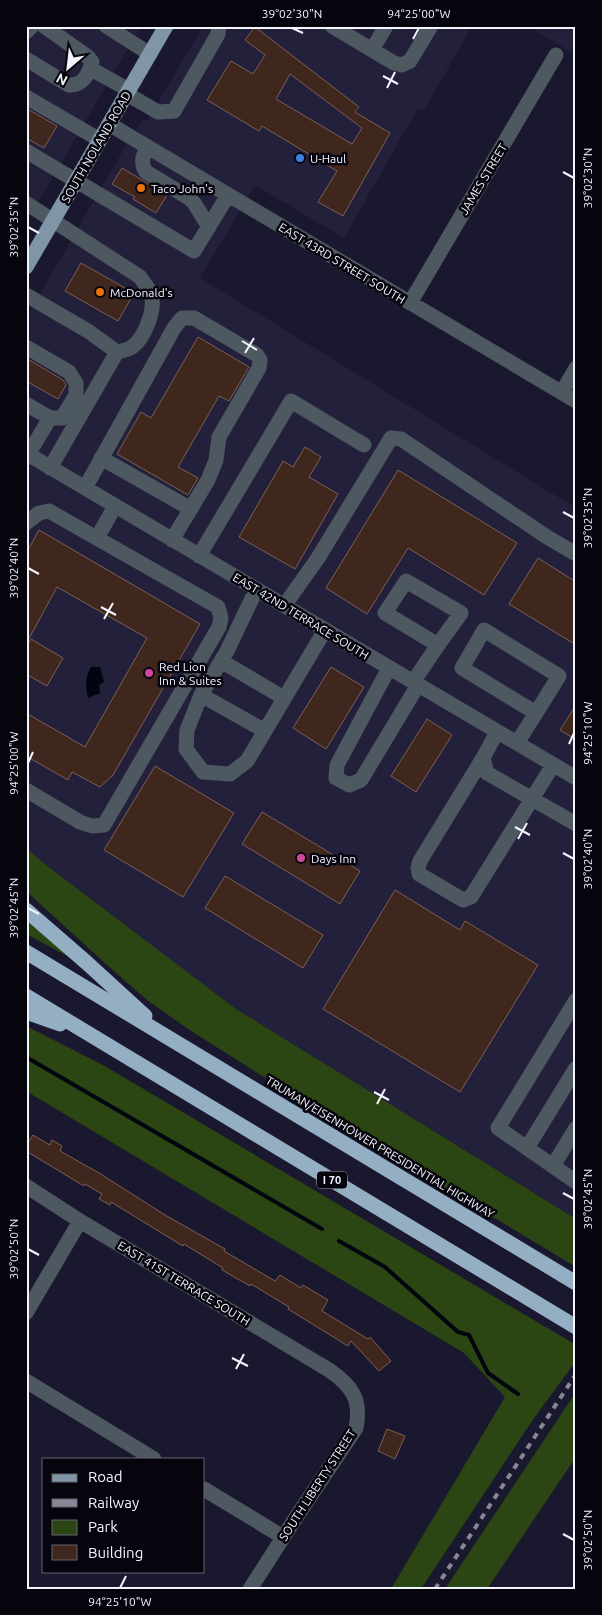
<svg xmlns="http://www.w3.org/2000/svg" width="602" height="1615" font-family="Ubuntu,sans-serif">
<rect width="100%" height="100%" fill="#1a182e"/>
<path fill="#23203c" d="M26 26H141L26 223Z
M203 26H472L424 111 418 108 344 238 255 185 200 278 576 508V1219L236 1009 46 865 26 848V318L121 154 144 119 147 121Z
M528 26H576V55Z"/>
<path fill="#2c4613" d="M26 848 46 865 236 1009 576 1219V1267L316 1110 191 1031 147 1000 107 965 26 891Z
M26 920 73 959 26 934Z
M26 1026 103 1065 576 1345V1361L534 1418 421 1589H391L505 1397 464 1353 26 1091Z
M576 1392V1457L487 1589H445Z"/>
<path fill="#00050f" d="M91 667H100L104 682 99 685 100 693 88 698C85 685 85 678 91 667Z"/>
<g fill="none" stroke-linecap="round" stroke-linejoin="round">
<path stroke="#00050f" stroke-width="4" d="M26 1057 322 1229
M339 1241 385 1267 458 1332 469 1335 488 1373 518 1394"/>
</g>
<path fill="#40271d" stroke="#7c5f54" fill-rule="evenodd" d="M255 27 359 107 355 112 390 133 343 216 318 202 337 171 262 126 259 131 207 100 231 61 253 74 265 55 245 40ZM290 74 362 128 352 144 276 99Z
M26 108 57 126 44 148 26 138Z
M122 168 167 195 156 213 133 199 135 197 112 184Z
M81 263 134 293 118 321 65 291Z
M198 337 249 367 229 401 219 396 178 467 198 478 188 495 117 454 141 412 151 418Z
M26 358 63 380 66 385 58 399 26 381Z
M305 447 321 457 309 477 338 494 295 569 239 537 283 461 293 467Z
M398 470 517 543 484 595 408 548 367 614 326 588Z
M39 530 200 624 113 775 100 787 72 772 68 780 26 756V713L85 747 147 638 57 587 26 644V554Z
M538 558 576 582V645L509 604Z
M31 639 63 658 47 686 26 674V648Z
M331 667 364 687 326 749 293 728Z
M576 705V740L560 730Z
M427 719 452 735 416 792 391 776Z
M155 766 234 813 183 897 104 850Z
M262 812 360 871 340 904 242 844Z
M225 876 323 935 303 968 205 908Z
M395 890 460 930 465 921 538 965 460 1092 323 1009Z
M33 1135 50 1145 52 1140 62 1146 60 1151 99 1173 165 1215 225 1249 224 1251 275 1281 280 1275 301 1288 303 1285 328 1300 322 1311 368 1339 370 1337 391 1361 379 1371 351 1341 348 1346 288 1309 289 1307 251 1284 250 1286 222 1270 223 1268 184 1244 183 1246 111 1202 110 1205 99 1199 102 1194 85 1184 84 1186 26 1151V1146Z
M387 1429 405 1436 395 1459 378 1451Z"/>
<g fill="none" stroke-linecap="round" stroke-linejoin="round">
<path stroke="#4e5860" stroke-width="15" d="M106 26 150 54
M332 26 394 63 402 65 410 61 431 26
M26 32 32 26
M372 50 386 26
M26 59 69 85C82 86 89 74 92 62L88 57 44 26
M91 69 129 90
M127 94 158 112 174 111 218 34 219 26
M26 97 100 140
M109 124 576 401
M147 147C143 156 140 162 146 172L189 198 194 203 209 227
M26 151 194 251 228 195
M26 203 140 277C143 282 149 288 151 294 156 308 145 338 132 347 128 350 122 351 117 352L88 331 26 295
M410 303 556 55
M26 347 69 372 76 383V395L62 418H50L26 404
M562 392 576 368
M26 453 576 778
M26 458 50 418
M101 458 191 509
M50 468 117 352
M85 488 174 328 182 318H194L257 355 260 360 259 368 219 437 216 460 208 480 172 540
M26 523 39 513 49 511 218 607 221 618 219 627 104 825 92 826 80 822 26 790
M97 538 115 506
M199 556 291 401 364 445
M256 590 227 651 201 695 187 730 186 749 203 772 230 774 247 761 325 630
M284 606 318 558 391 438 401 439 547 537 576 554
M221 661 284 698
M389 668 337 765 336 778 349 785 361 780 418 685
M413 682 438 645 385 613 406 581 461 613 438 645
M201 695 265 731
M497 732 483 758 487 773 576 824
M517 743 536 713 462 668 484 630 559 676 536 713
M483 758 420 861 418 868 419 874 463 900 471 897 553 765
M576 1000 498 1128 576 1182
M527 1148 576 1068
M553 1166 576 1128
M26 1186 80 1221 329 1370C351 1385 362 1399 356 1428L293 1522 250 1589
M26 1313 80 1221
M26 1381 154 1459
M204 1489 283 1537"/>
<path stroke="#8096a7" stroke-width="15" d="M26 267 166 26"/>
<path stroke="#94aec3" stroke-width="15" d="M26 910 87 963 145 1016
M26 952 576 1283
M26 996 576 1327
M26 1012 60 1024"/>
<path stroke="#888797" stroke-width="4" stroke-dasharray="6 6" stroke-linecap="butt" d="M435 1589 576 1374"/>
</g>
<path fill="none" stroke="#f4f4fd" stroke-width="2" d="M292 28 303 33M413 39 419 28M383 76 398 84M387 88 395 72M563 172 574 178M28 227 39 233M242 341 257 350M245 353 254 338M563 512 574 518M28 568 39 574M101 607 116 615M104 619 113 603M569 744 574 733M28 763 33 752M515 827 530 835M518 839 527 823M563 853 574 859M28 908 39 914M374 1092 389 1100M377 1104 385 1089M563 1193 574 1199M28 1249 39 1255M232 1358 248 1366M236 1369 244 1354M563 1534 574 1540M120 1588 126 1576"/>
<circle fill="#3f7fe0" stroke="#06050e" stroke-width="2" cx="300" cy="158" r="5"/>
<g fill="#e8710a" stroke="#06050e" stroke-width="2">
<circle cx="141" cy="188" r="5"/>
<circle cx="100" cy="292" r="5"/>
</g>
<g fill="#d1479c" stroke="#06050e" stroke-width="2">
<circle cx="149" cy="673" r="5"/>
<circle cx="301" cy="858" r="5"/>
</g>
<g text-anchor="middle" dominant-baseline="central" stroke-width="5" stroke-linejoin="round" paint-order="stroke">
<rect fill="#06050e" stroke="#adacb5" stroke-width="1" x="317" y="1171.5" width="30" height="17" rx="4"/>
<g font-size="11" font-weight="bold" fill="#f4f4fd">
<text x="332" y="1180">I 70</text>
</g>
<g font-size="12" fill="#f4f4fd" stroke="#06050e">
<text transform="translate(96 147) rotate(-60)">SOUTH NOLAND ROAD</text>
<text transform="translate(483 179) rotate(-59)">JAMES STREET</text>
<text transform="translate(342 263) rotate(31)">EAST 43RD STREET SOUTH</text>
<text transform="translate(301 616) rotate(31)">EAST 42ND TERRACE SOUTH</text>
<text transform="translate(380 1147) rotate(31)">TRUMAN/EISENHOWER PRESIDENTIAL HIGHWAY</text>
<text transform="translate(184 1283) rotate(31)">EAST 41ST TERRACE SOUTH</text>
<text transform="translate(317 1485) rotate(-57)">SOUTH LIBERTY STREET</text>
</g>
<g font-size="12" fill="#f4f4fd" stroke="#06050e" text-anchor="start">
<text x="310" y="158">U-Haul</text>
<text x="151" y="188">Taco John's</text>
<text x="110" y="292">McDonald's</text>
<text x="159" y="666">Red Lion<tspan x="159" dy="14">Inn &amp; Suites</tspan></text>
<text x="311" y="858">Days Inn</text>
</g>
</g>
<rect width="602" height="1615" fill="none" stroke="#06050e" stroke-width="55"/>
<rect x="42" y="1458" width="162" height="115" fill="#06050e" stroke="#65656e"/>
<rect x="52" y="1474" width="25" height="8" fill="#8096a7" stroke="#65656e"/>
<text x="88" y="1482" font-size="15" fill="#f4f4fd">Road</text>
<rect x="52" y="1499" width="25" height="8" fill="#888797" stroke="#65656e"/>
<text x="88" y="1508" font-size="15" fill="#f4f4fd">Railway</text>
<rect x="52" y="1520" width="25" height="15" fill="#2c4613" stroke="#65656e"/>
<text x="88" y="1532" font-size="15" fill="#f4f4fd">Park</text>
<rect x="52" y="1545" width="25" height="15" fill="#40271d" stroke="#65656e"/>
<text x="88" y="1558" font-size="15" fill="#f4f4fd">Building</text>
<g transform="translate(68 68) rotate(208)" stroke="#06050e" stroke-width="4" paint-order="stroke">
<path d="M0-4L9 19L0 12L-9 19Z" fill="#f4f4fd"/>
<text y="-8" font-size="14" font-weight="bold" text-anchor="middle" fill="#f4f4fd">N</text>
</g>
<rect x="28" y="28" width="546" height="1560" fill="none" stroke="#f4f4fd" stroke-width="2"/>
<g font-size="12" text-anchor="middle" fill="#f4f4fd">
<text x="292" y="18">39°02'30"N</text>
<text x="419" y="18">94°25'00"W</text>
<text transform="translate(588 178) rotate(-90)" y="4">39°02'30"N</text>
<text transform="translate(14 227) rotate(-90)" y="4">39°02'35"N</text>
<text transform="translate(588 518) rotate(-90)" y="4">39°02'35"N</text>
<text transform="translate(14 568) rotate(-90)" y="4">39°02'40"N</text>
<text transform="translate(588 733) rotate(-90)" y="4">94°25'10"W</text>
<text transform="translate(14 763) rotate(-90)" y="4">94°25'00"W</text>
<text transform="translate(588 859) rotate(-90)" y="4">39°02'40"N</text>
<text transform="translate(14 908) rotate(-90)" y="4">39°02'45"N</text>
<text transform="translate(588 1199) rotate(-90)" y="4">39°02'45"N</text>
<text transform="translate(14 1249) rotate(-90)" y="4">39°02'50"N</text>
<text transform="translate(588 1540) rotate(-90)" y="4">39°02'50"N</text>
<text x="120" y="1606">94°25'10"W</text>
</g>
</svg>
